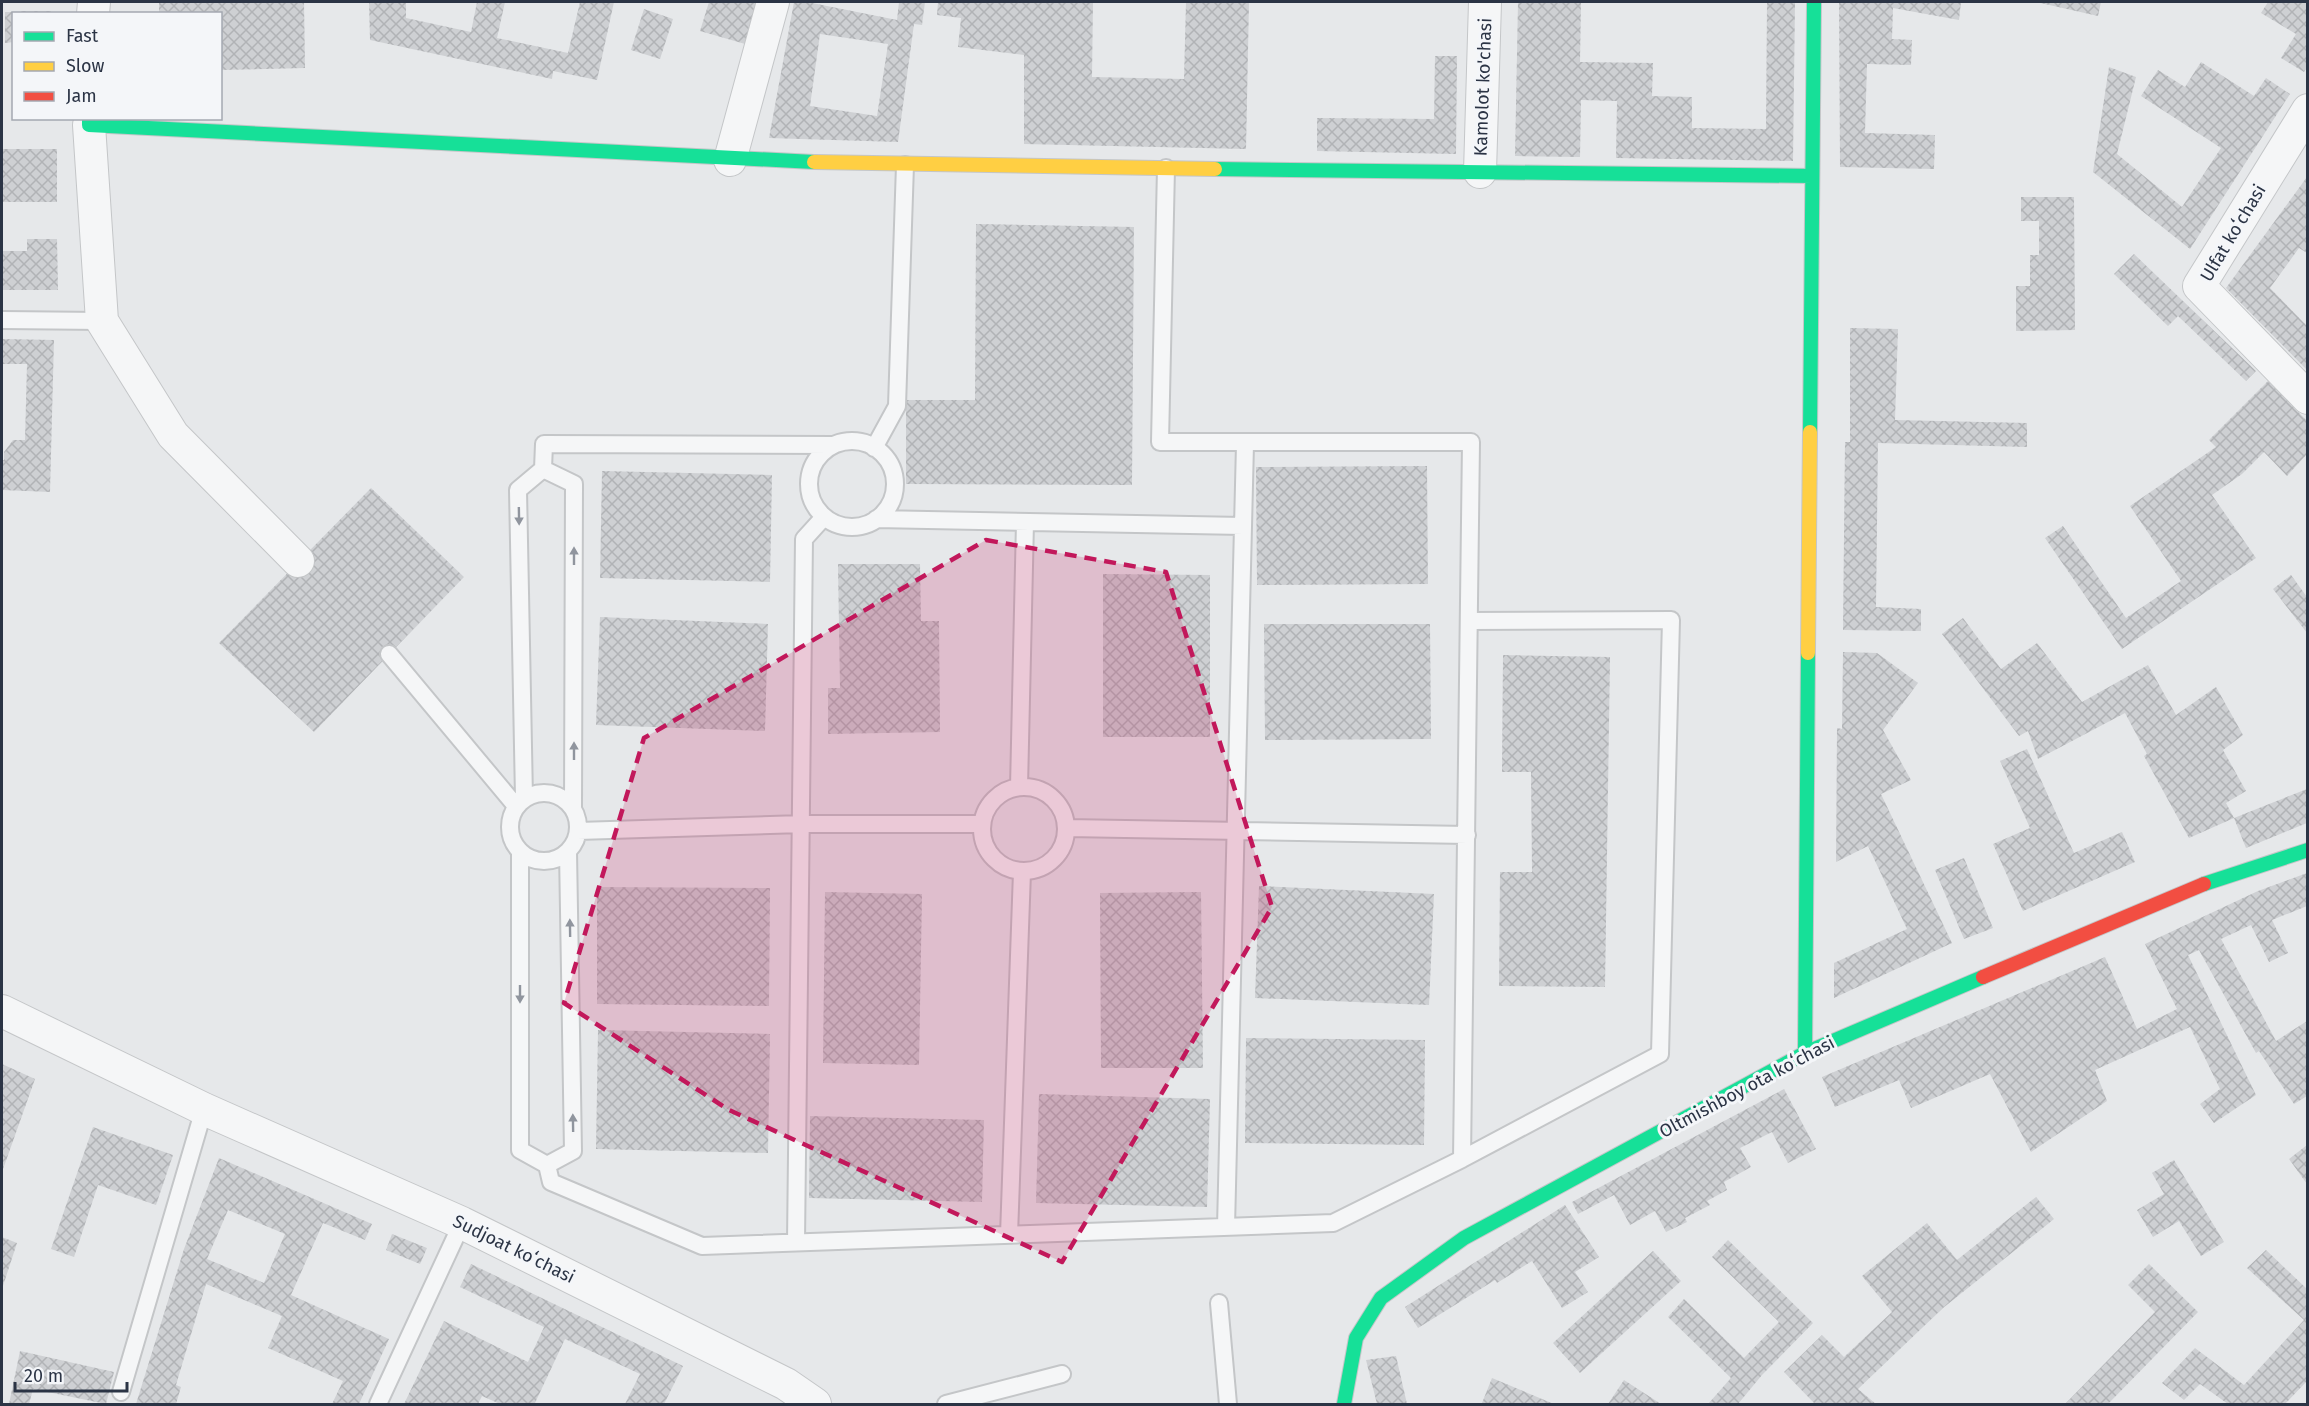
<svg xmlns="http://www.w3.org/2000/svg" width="2309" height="1406" font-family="'Fira Sans',sans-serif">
<defs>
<pattern id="building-cross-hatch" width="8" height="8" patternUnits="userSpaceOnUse" patternTransform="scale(1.5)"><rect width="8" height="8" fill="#ced0d3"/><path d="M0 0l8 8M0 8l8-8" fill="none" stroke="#b1b3b6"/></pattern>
</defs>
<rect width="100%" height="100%" fill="#e6e8ea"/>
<path fill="url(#building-cross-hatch)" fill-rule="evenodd" d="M159 2H304L305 68 220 70V14H159Z
M369 2H406V18L471 32 477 2H505L497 38 568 53 580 2H614L597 80 553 71 552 79 370 40Z
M709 2H765L752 46 700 31Z
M794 2H807L897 20 899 2H925L922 25 914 24 898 142 769 138ZM820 34 888 44 877 116 810 106Z
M938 2H1093L1092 77 1184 79 1186 2H1249L1246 149 1024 144V55L958 47 961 18 937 15Z
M1518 2H1581L1580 62 1653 63 1652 96 1692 97V128L1766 129 1767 2H1795L1793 161 1616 158 1617 101 1581 100 1580 157 1515 156Z
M1839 2H1961L1959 20 1893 8 1892 39 1912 40 1911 65 1867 64 1865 133 1935 135 1934 169 1840 167Z
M2036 2H2101L2098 16Z
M2268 2 2307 3V67L2304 72 2281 58 2296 34 2261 13Z
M644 9 673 19 660 59 631 50Z
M21 11H51V14H21Z
M5 12H14V42L5 43Z
M1435 56H1457L1456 154 1317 151V118L1434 119Z
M2201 62 2254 96 2266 78 2290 94 2190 249 2093 172 2109 67 2136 77 2117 154 2182 207 2221 148 2141 96 2158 70 2185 87Z
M2 149H57V202H2Z
M2307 177V253L2299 248 2270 288 2307 326V370L2226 288Z
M2021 197H2074L2075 330 2016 331V286H2030V255H2039V221H2021Z
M976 224 1134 227 1132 485 906 484V400H975Z
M27 239H57L58 290H2V251H27Z
M2134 254 2256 371 2246 381 2178 316 2168 326 2114 274Z
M1850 328 1898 329 1895 420 2027 423V447L1878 443 1876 607 1921 609V631L1843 630 1845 442H1850Z
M2 339 54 340 50 492 2 490V460H4V452L13 440H25L27 364H2Z
M2268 381 2307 421V454L2287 476 2264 452 2242 474 2212 495 2256 558 2122 649 2045 538 2063 526 2126 618 2181 581 2130 506 2216 447 2209 440Z
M1427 466 1428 584 1257 585 1256 467Z
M602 471 772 475 770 582 600 578Z
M371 488 464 577 314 732 219 643Z
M838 564H920L921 621H939L940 732 828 734V688H840Z
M1103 574 1210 575V737H1103Z
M2291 575 2307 597V633L2273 589Z
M600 617 768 624 765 731 596 725Z
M1963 618 2001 669 2037 643 2082 702 2148 665 2176 715 2216 687 2243 735 2223 750 2246 791 2226 803 2234 818 2307 789V823L2246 848 2234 818 2189 838 2144 756 2147 754 2125 713 2038 759 2028 731 2019 736 1942 634Z
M1264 624H1430L1431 739 1265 740Z
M1843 652 1877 653 1918 683 1883 730 1911 780 1881 794 1952 943 1834 998V963L1907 929 1868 846 1836 862 1837 728 1842 729Z
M1503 655 1610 657 1605 987 1499 986 1500 872H1532L1531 772H1502Z
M2027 749 2074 853 2122 832 2135 862 2023 911 1993 844 2030 828 2000 761Z
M1964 858 1993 928 1964 939 1935 870Z
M2307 873V906L2272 920 2288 953 2269 962 2251 925 2221 939 2276 1041 2307 1021V1096L2294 1104 2259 1051 2256 1053 2199 950 2188 955 2256 1095 2214 1123 2200 1104 2220 1089 2190 1027 2095 1070 2107 1101 2031 1152 1990 1074 1911 1108 1899 1080 1835 1107 1822 1077 2105 957 2137 1029 2177 1009 2145 944 2258 891Z
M1259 886 1434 894 1429 1005 1255 998Z
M597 887 770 888 769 1006 597 1004Z
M825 892 922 894 919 1065 823 1063Z
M1201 892 1203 1068H1101L1100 893Z
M598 1030 770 1034 768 1153 596 1149Z
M1246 1038 1425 1040 1424 1145 1245 1143Z
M2 1064 35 1079 2 1172Z
M1784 1089 1816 1149 1788 1163 1772 1132 1740 1148 1751 1167 1724 1182 1727 1190 1707 1201 1710 1205 1685 1218 1687 1222 1666 1232 1655 1211 1630 1225 1614 1195 1578 1214 1572 1202Z
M1039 1094 1210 1099 1207 1207 1036 1203Z
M810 1116 984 1120 982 1202 809 1198Z
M93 1127 173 1155 156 1205 98 1185 74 1257 51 1249Z
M2307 1145V1184L2289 1159Z
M219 1158 372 1224 365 1240 323 1223 291 1295 389 1339 359 1404H332L343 1381 268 1348 282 1316 206 1284 176 1385 181 1387 176 1404H136L184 1249ZM228 1210 285 1234 264 1283 207 1259Z
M2174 1160 2224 1242 2201 1256 2179 1221 2153 1237 2137 1210 2164 1194 2152 1173Z
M2036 1197 2054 1219 1943 1308 1858 1389 1876 1404H1815L1784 1372 1822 1335 1844 1357 1892 1312 1862 1276 1927 1223 1957 1260Z
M1565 1205 1599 1257 1575 1272 1588 1292 1562 1308 1532 1261 1497 1283 1495 1280 1418 1328 1405 1307Z
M392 1234 427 1248 420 1264 386 1250Z
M2 1237 17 1243 2 1289Z
M1728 1240 1813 1323 1762 1375 1738 1404H1708L1731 1378 1668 1317 1684 1299 1744 1358 1779 1322 1712 1257Z
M2266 1250 2307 1289V1381L2285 1404H2228L2200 1384 2184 1400 2162 1383 2195 1348 2244 1385 2304 1320 2247 1268Z
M1653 1251 1681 1281 1580 1373 1553 1343Z
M471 1264 683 1366 664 1404H625L640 1374 565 1339 535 1403 538 1404H500L482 1396 478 1404H404L444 1321 528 1362 544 1327 460 1287Z
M2149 1264 2198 1312 2108 1404H2065L2155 1312 2128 1285Z
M20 1351 114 1372 106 1404 33 1389 29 1404H9Z
M1396 1356 1407 1404H1377L1366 1360Z
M1492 1378 1554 1404 1482 1403Z
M1624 1380 1661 1404H1608Z"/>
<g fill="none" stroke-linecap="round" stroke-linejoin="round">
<defs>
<path id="lane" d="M1166 168 1160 442H1471L1462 1159 1660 1054 1671 620 1470 621
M2 320 102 321
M809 484a43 43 0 1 1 86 0a43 43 0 1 1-86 0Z
M874 448 897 406 905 165
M543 469 574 484 573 809
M876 519 1243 526
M389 654 516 806
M982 829a42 42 0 1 1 84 0a42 42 0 1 1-84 0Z
M1019 787 1025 522
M510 827a34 34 0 1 1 68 0a34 34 0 1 1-68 0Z
M524 798 518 490 543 469 544 444 833 445
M1067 828 1467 835
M578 831 802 824H981
M520 851V1150L547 1165 551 1182 702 1246 1333 1223 1462 1159
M547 1165 573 1151 568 851
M1226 1227 1245 444
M1009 1235 1022 872
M796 1242 804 539 824 517
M1219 1303 1228 1404
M121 1392 204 1109
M378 1404 462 1223
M946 1404 1062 1374"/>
<path id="street" d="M93 14 94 2
M2308 110 2199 286 2308 398
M89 125 102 321 173 435 298 561
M730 160 773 2
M1480 172 1485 2
M2 1011 204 1109 462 1223 786 1384 815 1404"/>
<path id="fast" d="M89 118V125L814 162
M1215 169 1812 176
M1810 432 1814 2
M2204 884 2308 850
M1805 1053 1808 653
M1344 1404 1356 1338 1381 1298 1464 1238 1805 1053 1983 977"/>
<path id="slow" d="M814 162 1215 169
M1808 653 1810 432"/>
<path id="jam" d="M1983 977 2204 884"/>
</defs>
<use href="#lane" stroke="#c4c6c8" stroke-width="20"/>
<use href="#street" stroke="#c4c6c8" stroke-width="34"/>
<use href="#fast" stroke="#c4c6c8" stroke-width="16"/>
<use href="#slow" stroke="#c4c6c8" stroke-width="16"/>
<use href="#jam" stroke="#c4c6c8" stroke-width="16"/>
<use href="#lane" stroke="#f5f6f7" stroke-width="16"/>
<use href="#street" stroke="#f5f6f7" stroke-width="32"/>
<use href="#fast" stroke="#16e098" stroke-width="14"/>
<use href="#slow" stroke="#ffcf43" stroke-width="14"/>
<use href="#jam" stroke="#f24e42" stroke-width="14"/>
</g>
<defs><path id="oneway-solid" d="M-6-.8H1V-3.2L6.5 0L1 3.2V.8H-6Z" transform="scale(1.5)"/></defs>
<g fill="#90959e">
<use href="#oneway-solid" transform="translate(519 516) rotate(89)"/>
<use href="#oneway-solid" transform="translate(574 556) rotate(-90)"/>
<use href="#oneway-solid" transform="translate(574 751) rotate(-90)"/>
<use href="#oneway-solid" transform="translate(570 928) rotate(-91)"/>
<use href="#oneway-solid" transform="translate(520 994) rotate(90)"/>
<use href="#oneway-solid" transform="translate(573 1123) rotate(-91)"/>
</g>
<path fill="#c2185b" fill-opacity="0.2" stroke="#c2185b" stroke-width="4.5" stroke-dasharray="12 8" stroke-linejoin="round" d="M986 540 1166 572 1272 907 1062 1262 729 1110 564 1003 644 738Z"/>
<g text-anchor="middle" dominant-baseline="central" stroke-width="6" stroke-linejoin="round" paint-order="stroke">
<g font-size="18" fill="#2b3445" stroke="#f4f6f9">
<text transform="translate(1483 87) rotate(-88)">Kamolot ko'chasi</text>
<text transform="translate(2233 233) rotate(-59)">Ulfat koʻchasi</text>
<text transform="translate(1747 1087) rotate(-28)">Oltmishboy ota koʻchasi</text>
<text transform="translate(514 1249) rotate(26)">Sudjoat koʻchasi</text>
</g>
</g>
<rect width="2309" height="1406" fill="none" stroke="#2b3445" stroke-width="6"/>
<rect x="12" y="12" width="210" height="108" fill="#f4f6f9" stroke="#a4a8b1" stroke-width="1.5"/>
<rect x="24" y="32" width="30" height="9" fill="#16e098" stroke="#a4a8b1" stroke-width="1.5"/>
<text x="66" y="42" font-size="18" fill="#2b3445">Fast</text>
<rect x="24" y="62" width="30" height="9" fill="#ffcf43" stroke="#a4a8b1" stroke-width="1.5"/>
<text x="66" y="72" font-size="18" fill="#2b3445">Slow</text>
<rect x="24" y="92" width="30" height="9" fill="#f24e42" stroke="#a4a8b1" stroke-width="1.5"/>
<text x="66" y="102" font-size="18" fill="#2b3445">Jam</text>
<path d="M15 1382v9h112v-9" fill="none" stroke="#2b3445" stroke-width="3"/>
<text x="24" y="1382" font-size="18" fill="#2b3445" stroke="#f4f6f9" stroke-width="4.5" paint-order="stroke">20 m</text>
</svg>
